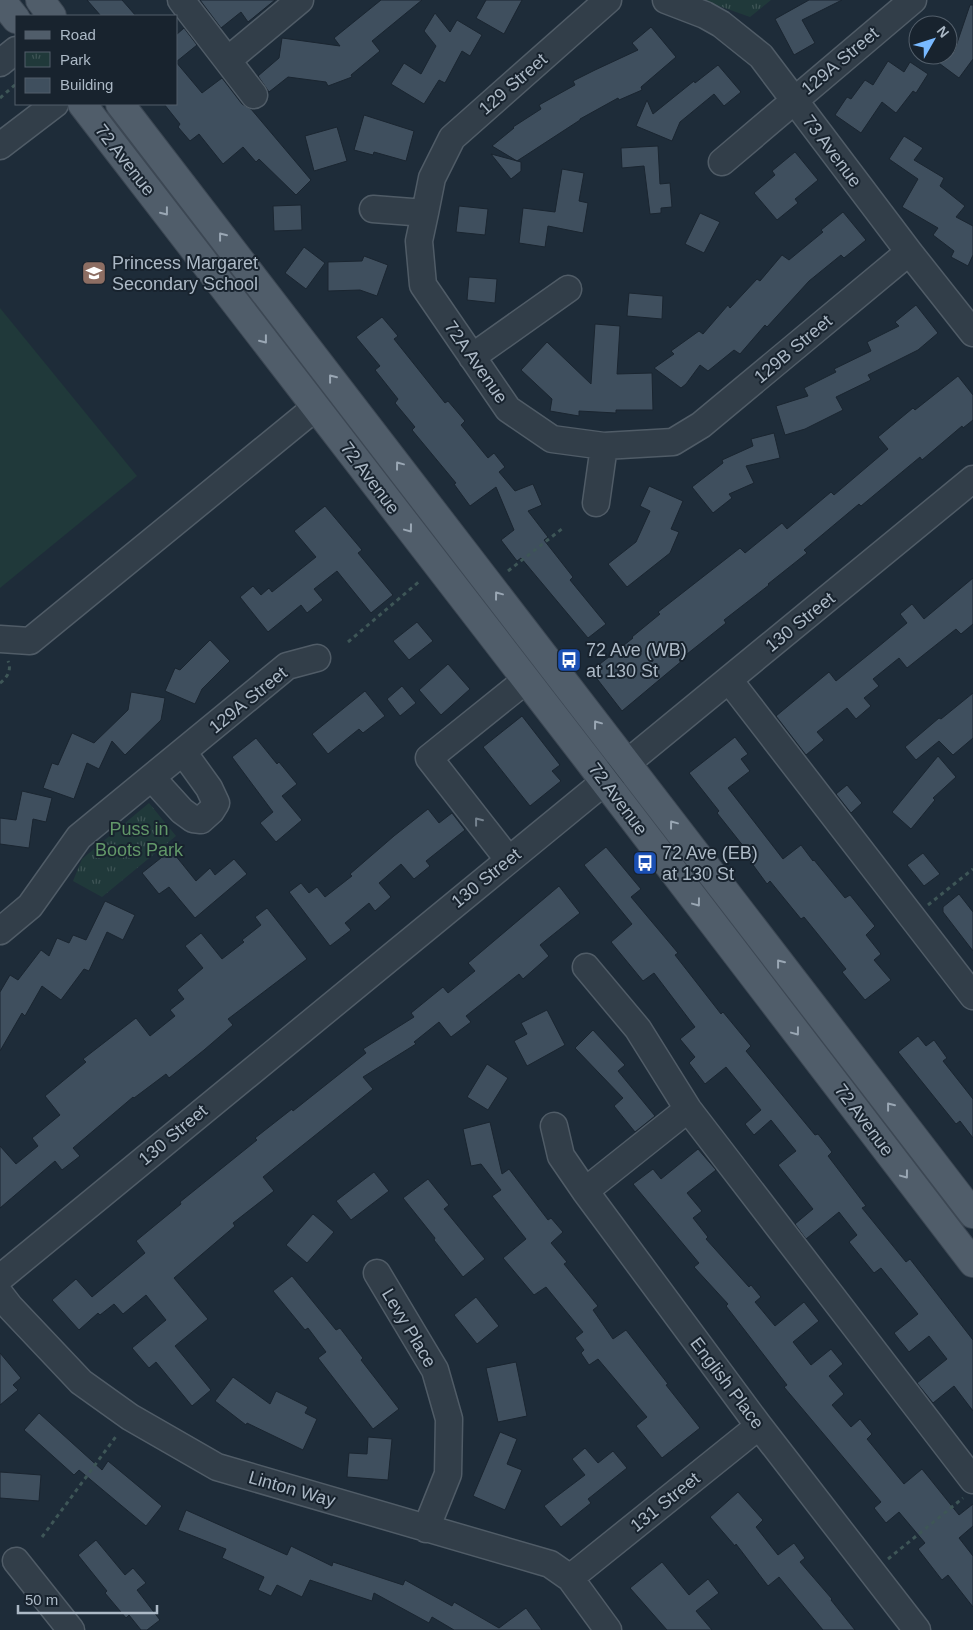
<svg xmlns="http://www.w3.org/2000/svg" width="973" height="1630" font-family="Helvetica,sans-serif">
<defs>
<pattern id="park-tufts" width="24" height="20" patternUnits="userSpaceOnUse" patternTransform="scale(1.25)"><rect width="24" height="20" fill="#20393a"/><path d="M3 7l-1-3M5 7V3M7 7l1-3M15 17l-1-3M17 17v-4M19 17l1-3" fill="none" stroke="#3e5455"/></pattern>
</defs>
<rect width="100%" height="100%" fill="#1e2c39"/>
<path fill="url(#park-tufts)" d="M702 0H771L750 17Z
M149 803 176 836 102 897 73 881 82 859Z"/>
<path fill="#20393a" d="M0 308 137 476 0 588Z"/>
<path fill="#3f4f5e" stroke="#1a2530" d="M87 0H122L136 16H101Z
M200 0H275L248 22 241 12 221 28Z
M381 0H422L372 41 380 51 351 75 352 77 328 86 326 82 288 77 269 92 258 76 279 58 282 38 340 46 334 38Z
M486 0H522L504 34 476 18Z
M809 0H842L802 20 815 43 794 55 775 19Z
M970 5H973V59L959 78 928 55H948V48L954 52Z
M435 13 450 32 457 20 482 35 470 56 462 51 445 83 439 80 424 104 391 84 404 63 421 74 436 46 424 31Z
M651 27 676 57 641 87 642 90 619 100 618 98 580 119V120L517 161 492 146 514 128 513 127 541 109 539 105 575 85 573 81 595 70 638 50 632 43Z
M184 28 197 45 176 62 202 93 222 78 242 104 251 109 311 180 296 195 259 159 256 162 243 147 223 164 199 134 190 141 178 127 180 124 164 104H176V35Z
M888 61 904 72 910 62 928 74 916 93 913 91 896 113 882 102 861 133 835 115 847 97 851 99 865 80 873 85Z
M718 65 741 92 724 106 714 94 680 122 672 141 636 126 647 100 653 114 694 81 695 83Z
M364 115 414 131 406 161 374 152 373 155 354 150Z
M337 127 347 161 314 171 305 136Z
M904 136 923 148 914 160 944 178 940 186 965 206 956 217 973 226V255L968 266 951 257 954 251 933 235 938 228 902 207 918 179 889 159Z
M658 146 660 184 670 183 672 207 661 208V213L650 214 644 166 622 168 621 148Z
M795 152 818 180 795 199 798 203 777 220 754 193 775 175 772 171Z
M491 154 521 162V171L511 179Z
M562 169 584 173 579 201 588 203 583 233 548 226 545 247 519 243 523 208 555 212Z
M301 205 302 230 274 231 273 206Z
M459 206 488 209 485 235 456 232Z
M843 212 866 240 844 258 841 255 809 281 767 327 765 325 740 354 734 350 708 371 700 365 686 384 681 388 654 368 674 354 671 351 699 331 703 334 728 305 730 308 757 279 760 281 782 255 789 260 823 232 821 230Z
M700 213 720 222 704 253 685 244Z
M304 247 325 263 306 289 285 273Z
M364 256 388 265 377 296 360 290 328 291V262L362 261Z
M469 277 497 279 495 303 467 300Z
M629 293 663 296 662 319 627 316Z
M916 305 938 333 918 350 868 375 871 380 836 397 843 410 805 429 785 435 776 406 808 396 804 388 836 372 834 369 871 351 867 342 899 326 895 322Z
M382 317 398 336 394 339 445 403 448 401 465 421 461 425 488 458 494 453 505 467 499 472 515 491 533 484 542 505 528 511 548 537 544 540 573 577 570 580 606 624 588 638 521 558 517 561 501 540 514 530 496 487 470 506 454 484 456 483 412 430 415 427 395 403 398 399 375 370 380 366 356 337Z
M595 324 620 326 617 374 652 373 653 410H616V413L579 411V416L550 411 552 399 521 370 547 342 591 384Z
M958 376 973 395V420L963 428 962 426 922 460 920 457 861 506 859 504 804 550 807 553 768 584 769 585 724 620 726 623 682 658 683 660 622 711 591 671 633 638 632 637 660 614 658 612 740 548 745 553 782 523 787 529 831 492 834 495 888 449 878 437 913 408 915 410Z
M774 433 780 458 746 466 754 483 729 494 732 498 713 513 692 487 723 463 722 460 753 446 751 439Z
M649 486 683 501 671 529 679 532 670 553 627 587 608 564 636 542 650 511 640 506Z
M325 506 362 550 358 553 393 595 371 613 337 571 314 589 323 600 307 613 301 605 268 632 240 597 253 586 261 595 269 588 272 592 316 557 294 531Z
M973 578V624L961 634 956 629 907 668 899 658 873 679 879 686 864 698 871 706 856 719 847 708 817 732 824 740 806 755 776 716 829 672 836 681 878 647 907 623 900 614 912 604 924 619Z
M417 622 433 641 409 660 393 641Z
M210 640 230 661 202 689 195 704 165 691 175 668 180 670Z
M448 664 470 689 441 715 419 690Z
M402 686 416 703 400 716 387 699Z
M365 691 385 716 363 733 359 729 328 754 312 734Z
M131 692 165 698 161 720 125 755 112 741 99 769 87 763 74 799 43 788 52 763 58 765 72 733 94 743 128 710Z
M973 693V738L953 755 939 741 916 760 905 747 939 718 941 719Z
M522 716 560 765 552 771 561 781 530 806 483 747Z
M735 737 748 754 741 759 750 771 728 788 783 859 801 845 813 861 814 860 845 898 850 895 875 926 866 935 881 954 874 960 891 980 865 1000 842 972 846 969 804 917 801 919 770 881 767 884 745 854 748 852 717 813 719 811 689 773Z
M256 738 277 764 279 762 297 784 282 796 302 820 276 842 260 823 273 812 232 757Z
M938 756 956 777 933 798 935 800 911 829 892 812Z
M847 785 862 803 851 813 836 794Z
M22 791 52 798 46 822 33 819 29 848 0 844V818L16 820Z
M428 809 439 823 452 813 465 830 426 861 430 866 414 879 401 864 379 883 391 897 375 911 369 903 345 923 351 930 330 946 289 892 301 883 309 893 317 887 325 897 352 876 350 874 394 836Z
M606 847 641 889 631 897 678 953 675 955 721 1014 723 1012 751 1046 746 1051 815 1135 818 1134 832 1152 828 1156 866 1206 862 1208 906 1262 910 1259 973 1340V1411L954 1386 933 1403 917 1383 947 1359 929 1336 909 1352 894 1333 918 1314 881 1268 874 1273 849 1242 857 1235 839 1212 806 1239 795 1224 813 1209 778 1165 796 1151 771 1120 754 1135 745 1124 761 1110 726 1067 705 1084 689 1063 695 1057 680 1039 695 1027 654 973 643 981 611 942 632 924 584 865Z
M171 850 196 881 210 868 215 875 234 859 247 874 195 918 169 887 159 894 142 873Z
M923 853 940 874 924 886 907 865Z
M559 886 580 913 540 945 549 956 523 979 519 974 466 1016 471 1022 451 1037 439 1022 414 1042 416 1044 363 1077 373 1089 263 1177 274 1191 233 1223 235 1226 174 1278 208 1319 175 1346 211 1390 192 1406 156 1362 149 1368 132 1348 166 1320 146 1295 123 1314 114 1304 100 1315 98 1313 79 1330 52 1300 76 1279 92 1297 145 1253 136 1241 181 1204 180 1202 257 1140 255 1138 292 1109 293 1111 366 1053 363 1049 414 1017 411 1013 443 987 448 993 475 971 468 963Z
M959 894 973 912V951L943 912V907Z
M105 901 135 915 123 940 107 932 89 971 84 969 61 1000 42 986 25 1016 22 1013 0 1051V992L10 975 18 980 41 950 49 956 57 938 69 943 73 935 86 940Z
M267 908 307 959 228 1019 233 1025 204 1050 169 1078 166 1074 134 1098 133 1097 73 1148 80 1156 62 1170 55 1161 0 1208V1146L16 1164 38 1146 32 1138 60 1115 45 1096 86 1062 83 1059 136 1018 150 1036 175 1016 170 1010 184 999 177 990 203 968 185 946 201 933 222 959 244 942 242 940 261 925 255 917Z
M547 1010 565 1045 527 1066 514 1041 527 1034 521 1023Z
M593 1030 625 1065 618 1071 655 1116 635 1132 614 1106 623 1098 575 1048Z
M918 1036 926 1046 934 1040 947 1058 943 1061 973 1099V1138L960 1121 956 1124 898 1052Z
M487 1064 508 1078 488 1110 467 1097Z
M490 1122 502 1174 509 1169 548 1220 551 1218 563 1232 551 1243 567 1262 564 1264 598 1306 593 1310 613 1339 626 1330 668 1384 666 1385 700 1428 662 1458 636 1426 647 1417 598 1359 589 1365 581 1353 584 1350 575 1338 583 1332 546 1287 534 1295 503 1258 526 1239 492 1196 501 1190 481 1164 471 1166 463 1129Z
M698 1149 716 1170 687 1193 702 1211 693 1218 708 1237 706 1239 749 1287 751 1285 761 1297 755 1302 775 1326 804 1302 819 1321 793 1342 811 1365 831 1349 843 1364 829 1376 844 1394 832 1405 851 1427 860 1419 872 1434 867 1439 904 1484 922 1469 959 1515 973 1504V1526L959 1538 973 1556V1607L948 1575 942 1580 918 1549 925 1543 899 1512 886 1523 874 1508 881 1502 784 1387 787 1385 726 1306 728 1304 694 1267 699 1263 633 1184 653 1169 661 1179Z
M374 1172 389 1191 351 1220 336 1201Z
M428 1179 449 1205 444 1209 485 1259 463 1277 434 1240 435 1238 403 1198Z
M313 1214 334 1232 307 1263 286 1245Z
M292 1276 336 1330 340 1328 363 1358 361 1360 399 1409 373 1429 318 1358 326 1352 308 1328 305 1330 273 1291Z
M476 1297 499 1326 477 1344 454 1315Z
M0 1353 21 1378 13 1385 18 1390 0 1405Z
M516 1362 527 1416 498 1422 486 1368Z
M233 1377 270 1404 276 1391 308 1407 305 1413 317 1419 303 1450 247 1423 246 1425 215 1401Z
M39 1413 102 1470 108 1461 162 1506 146 1526 79 1470 74 1475 24 1430Z
M500 1432 517 1439 507 1464 522 1470 505 1510 473 1496Z
M368 1437 392 1439 388 1480 347 1477 349 1453 367 1454Z
M585 1448 598 1463 613 1451 627 1468 588 1499 591 1503 561 1527 544 1506 585 1475 572 1459Z
M0 1472 41 1475 39 1501 0 1498Z
M738 1492 763 1520 756 1527 778 1555 794 1543 805 1558 800 1562 832 1599 831 1600 855 1630H823L779 1577 768 1586 736 1544 735 1546 710 1517Z
M186 1510 287 1555 291 1546 332 1566 333 1562 403 1585 405 1580 452 1606 454 1602 499 1628 526 1608 542 1630H454L432 1617 429 1623 374 1593 372 1601 310 1580 302 1597 277 1585 271 1596 258 1590 264 1577 222 1558 226 1549 178 1530Z
M96 1540 125 1575 133 1568 146 1583 137 1590 160 1620 147 1630H141L129 1615 126 1618 105 1593 107 1591 78 1555Z
M662 1562 689 1595 708 1579 719 1593 696 1611 712 1630H667L630 1588Z"/>
<g fill="none" stroke-linecap="round" stroke-linejoin="round">
<defs>
<path id="minor" d="M181 0 254 95
M608 0 452 138 432 178 425 213 419 241 423 285 508 409 552 439 604 446 673 442 701 425 909 252
M666 0 705 15 721 24 761 56 909 252 973 333
M228 60 300 0
M0 63 16 50
M0 146 55 104
M722 162 913 0
M373 209 425 213
M472 357 568 289
M596 503 604 446
M0 639 30 641 316 407
M729 680 973 996
M152 778 182 811 193 819 201 820 211 811 216 803 209 788 183 752
M508 859 429 758 526 680
M0 931 30 906 79 837 287 666 317 658
M586 967 638 1029 688 1109 973 1480
M554 1126 561 1156 585 1191 759 1426 917 1630
M585 1191 688 1109
M377 1273 435 1370 449 1419 448 1474 426 1529
M0 1278 973 479
M0 1294 10 1307 81 1382 130 1417 217 1467 550 1564 570 1578 608 1630
M16 1561 71 1630
M570 1578 759 1426"/>
<path id="major" d="M1 0 16 19
M40 0 52 16
M82 104 585 756 973 1263
M120 104 973 1214"/>
</defs>
<use href="#minor" stroke="#505c67" stroke-width="29"/>
<use href="#major" stroke="#3c4753" stroke-width="30"/>
<path stroke="#3e5657" stroke-width="3" stroke-dasharray="4 4" stroke-linecap="butt" d="M0 98 16 84
M508 571 563 528
M348 642 421 580
M0 683C7 678 12 670 8 661
M928 905 973 869
M42 1537 117 1435
M888 1559 963 1498"/>
<use href="#minor" stroke="#323e49" stroke-width="26"/>
<use href="#major" stroke="#505d6a" stroke-width="28"/>
</g>
<defs><path id="oneway-chevron" d="M-2-3.5L2.5 0L-2 3.5" fill="none" stroke-width="1.6" stroke-linecap="round" stroke-linejoin="round" transform="scale(1.25)"/></defs>
<g stroke="#9aa7b4">
<use href="#oneway-chevron" transform="translate(165 212) rotate(52)"/>
<use href="#oneway-chevron" transform="translate(222 236) rotate(-128)"/>
<use href="#oneway-chevron" transform="translate(264 340) rotate(52)"/>
<use href="#oneway-chevron" transform="translate(332 378) rotate(-128)"/>
<use href="#oneway-chevron" transform="translate(399 465) rotate(-127)"/>
<use href="#oneway-chevron" transform="translate(409 529) rotate(53)"/>
<use href="#oneway-chevron" transform="translate(498 595) rotate(-127)"/>
<use href="#oneway-chevron" transform="translate(597 724) rotate(-127)"/>
<use href="#oneway-chevron" transform="translate(673 824) rotate(-127)"/>
<use href="#oneway-chevron" transform="translate(697 903) rotate(53)"/>
<use href="#oneway-chevron" transform="translate(780 963) rotate(-128)"/>
<use href="#oneway-chevron" transform="translate(796 1032) rotate(53)"/>
<use href="#oneway-chevron" transform="translate(890 1106) rotate(-128)"/>
<use href="#oneway-chevron" transform="translate(905 1175) rotate(53)"/>
</g>
<use stroke="#75828e" href="#oneway-chevron" transform="translate(478 821) rotate(-128)"/>
<defs>
<symbol id="school-square" viewBox="-11 -11 22 22"><rect x="-9" y="-9" width="18" height="18" rx="4" fill="#8d6e63" stroke="#18232e"/><path d="M0-5L7-2L0 1L-7-2ZM-4 1L0 2.5L4 1V4Q0 6-4 4Z" fill="#fff"/></symbol>
<symbol id="bus-square" viewBox="-11 -11 22 22"><rect x="-9" y="-9" width="18" height="18" rx="4" fill="#1a4fb4" stroke="#18232e"/><path d="M-5-6H5V4H4V6H2V4H-2V6H-4V4H-5ZM-3.5-4V0h7V-4ZM-3.5 1.2v1.5H-2V1.2ZM2 1.2v1.5H3.5V1.2Z" fill="#fff"/></symbol>
</defs>
<g fill-rule="evenodd">
<use href="#school-square" x="80" y="259" width="28" height="28"/>
<use href="#bus-square" x="555" y="646" width="28" height="28"/>
<use href="#bus-square" x="631" y="849" width="28" height="28"/>
</g>
<g text-anchor="middle" dominant-baseline="central" stroke-width="4" stroke-linejoin="round" paint-order="stroke">
<g font-size="18" fill="#acb9c6" stroke="#18232e">
<text transform="translate(840 61) rotate(-40)">129A Street</text>
<text transform="translate(513 84) rotate(-41)">129 Street</text>
<text transform="translate(832 151) rotate(53)">73 Avenue</text>
<text transform="translate(125 160) rotate(52)">72 Avenue</text>
<text transform="translate(793 349) rotate(-40)">129B Street</text>
<text transform="translate(476 362) rotate(55)">72A Avenue</text>
<text transform="translate(370 478) rotate(53)">72 Avenue</text>
<text transform="translate(800 622) rotate(-39)">130 Street</text>
<text transform="translate(248 700) rotate(-39)">129A Street</text>
<text transform="translate(618 799) rotate(53)">72 Avenue</text>
<text transform="translate(486 878) rotate(-39)">130 Street</text>
<text transform="translate(864 1120) rotate(53)">72 Avenue</text>
<text transform="translate(173 1135) rotate(-40)">130 Street</text>
<text transform="translate(409 1328) rotate(59)">Levy Place</text>
<text transform="translate(727 1383) rotate(53)">English Place</text>
<text transform="translate(292 1489) rotate(16)">Linton Way</text>
<text transform="translate(665 1502) rotate(-39)">131 Street</text>
</g>
<g font-size="18" fill="#acb9c6" stroke="#18232e" text-anchor="start">
<text x="112" y="263">Princess Margaret<tspan x="112" dy="21">Secondary School</tspan></text>
<text x="586" y="650">72 Ave (WB)<tspan x="586" dy="21">at 130 St</tspan></text>
<text x="662" y="853">72 Ave (EB)<tspan x="662" dy="21">at 130 St</tspan></text>
</g>
<g font-size="18" fill="#629869" stroke="#18232e">
<text x="139" y="829">Puss in<tspan x="139" dy="21">Boots Park</tspan></text>
</g>
</g>
<rect x="15" y="15" width="162" height="90" fill="#18232e" stroke="#535f6b"/>
<rect x="25" y="31" width="25" height="8" fill="#505d6a" stroke="#535f6b"/>
<text x="60" y="40" font-size="15" fill="#acb9c6">Road</text>
<rect x="25" y="52" width="25" height="15" fill="url(#park-tufts)" stroke="#535f6b"/>
<text x="60" y="65" font-size="15" fill="#acb9c6">Park</text>
<rect x="25" y="78" width="25" height="15" fill="#3f4f5e" stroke="#535f6b"/>
<text x="60" y="90" font-size="15" fill="#acb9c6">Building</text>
<g transform="translate(933 40) rotate(51)"><circle r="24" fill="#18232e" stroke="#535f6b"/>
<path d="M0-4L9 19L0 12L-9 19Z" fill="#78b9ff"/>
<text y="-8" font-size="14" font-weight="bold" text-anchor="middle" fill="#acb9c6">N</text>
</g>
<path d="M18 1605v8h139v-8" fill="none" stroke="#acb9c6" stroke-width="2.5"/>
<text x="25" y="1605" font-size="15" fill="#acb9c6" stroke="#18232e" stroke-width="4" paint-order="stroke">50 m</text>
</svg>
